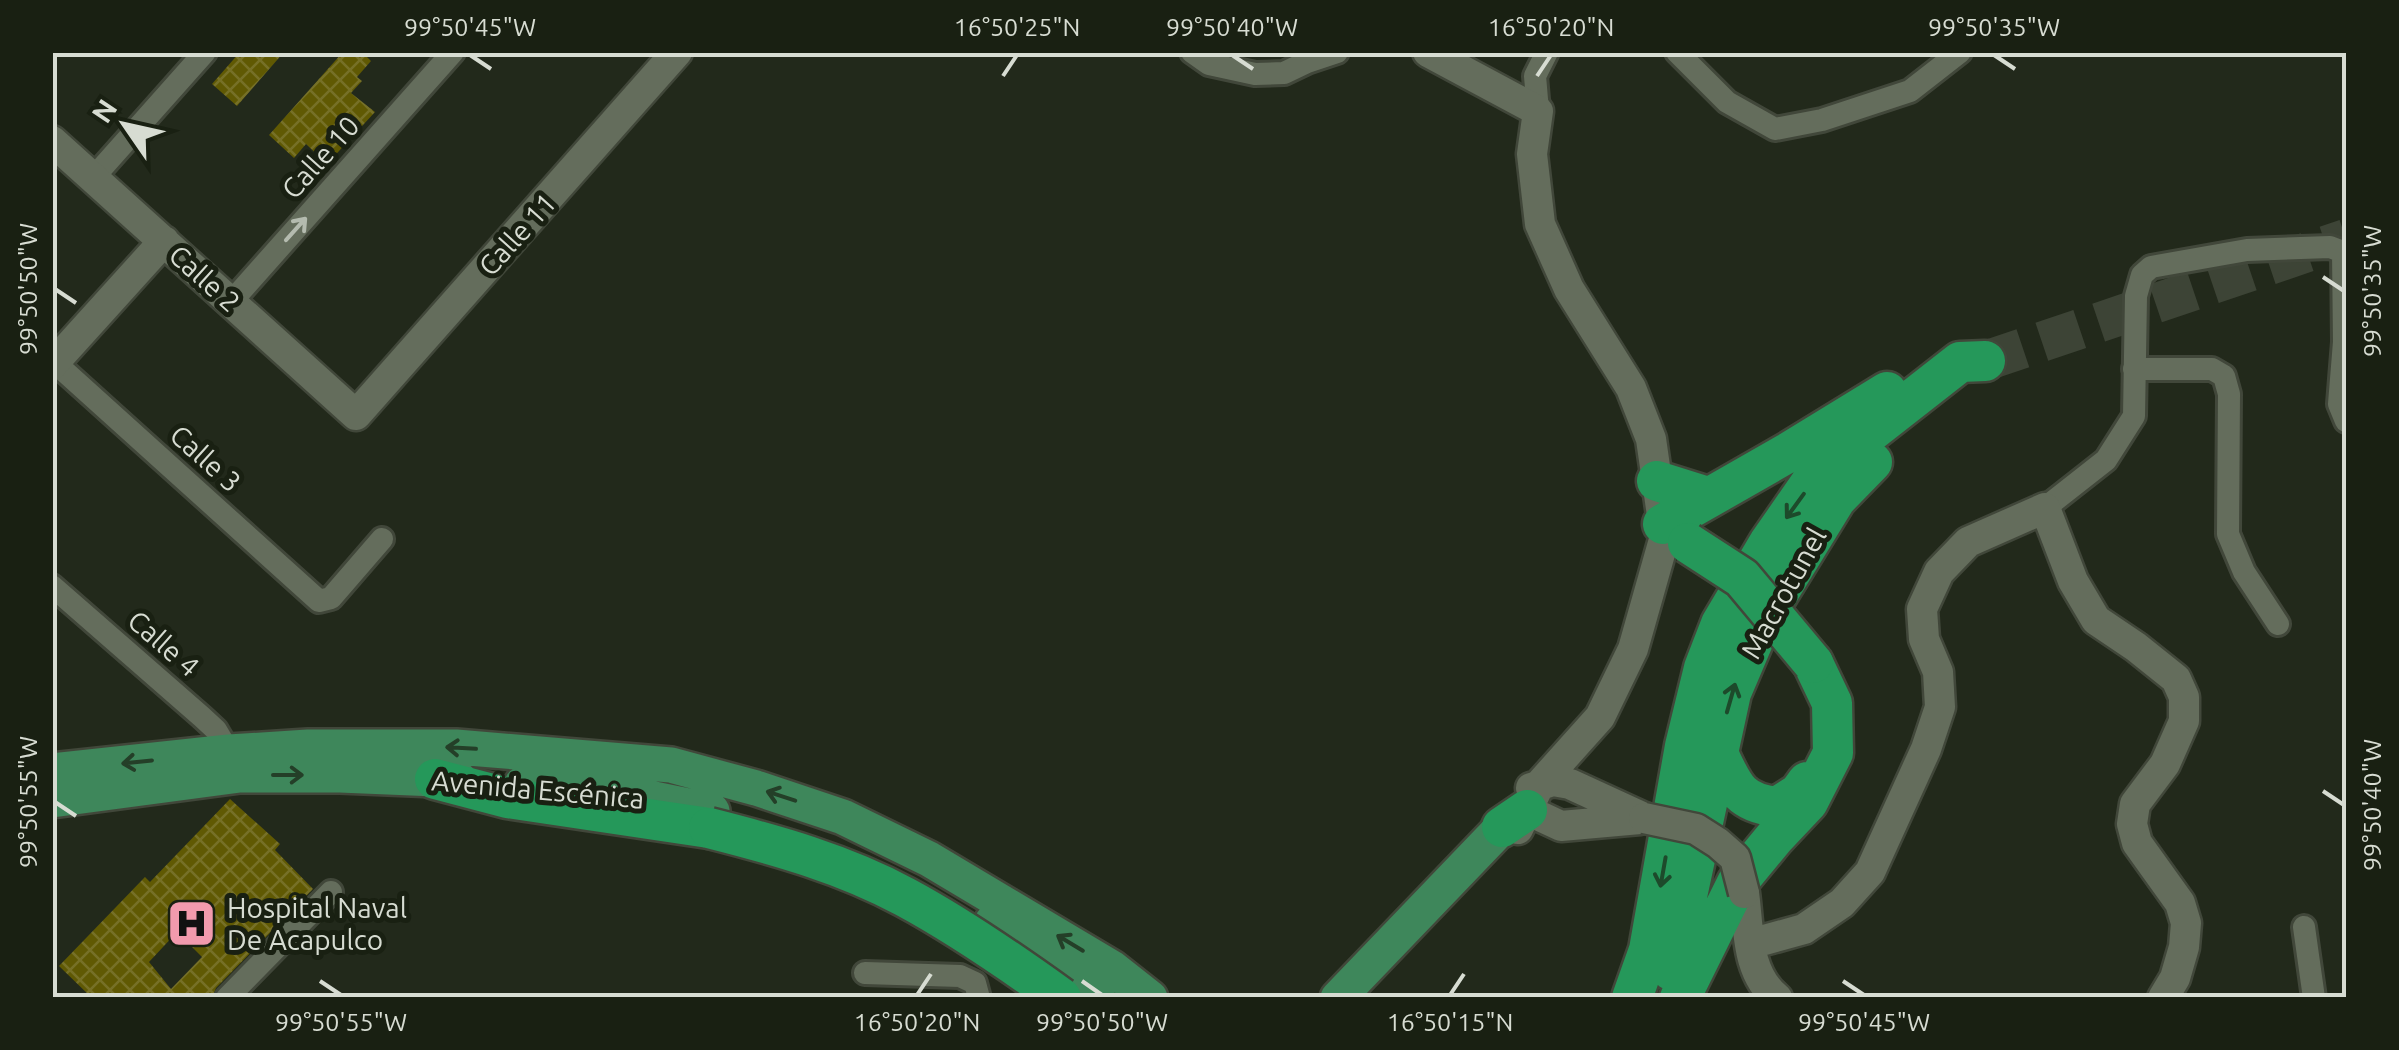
<svg xmlns="http://www.w3.org/2000/svg" width="2399" height="1050" font-family="Ubuntu,sans-serif">
<defs>
<pattern id="building-cross-hatch" width="8" height="8" patternUnits="userSpaceOnUse" patternTransform="scale(2.5)"><rect width="8" height="8" fill="#605903"/><path d="M0 0l8 8M0 8l8-8" fill="none" stroke="#767027"/></pattern>
</defs>
<rect width="100%" height="100%" fill="#22291b"/>
<path fill="url(#building-cross-hatch)" fill-rule="evenodd" d="M240 52H284L237 106 212 84Z
M343 52H362L371 61 357 77 362 81 351 93 375 112 327 164 306 144 294 158 269 135Z
M230 799 280 844 275 850 313 889 216 988 212 998H92L59 966 145 877 150 882ZM177 932 202 957 171 989 149 962Z"/>
<g fill="none" stroke-linecap="round" stroke-linejoin="round">
<path stroke="#3d4436" stroke-width="40" stroke-dasharray="40 20" stroke-linecap="butt" d="M1985 361 2346 239"/>
<defs>
<path id="street" d="M1192 52 1209 64 1255 74 1284 73 1307 62 1337 52
M1677 52 1727 102 1775 129 1822 120 1910 91 1960 52
M1538 111 1535 76 1547 52
M93 178 205 52
M2343 252 2344 342 2339 404 2346 421
M231 302 453 52
M52 360 319 601 331 598 382 539
M2134 369H2212L2224 376 2229 394 2228 534 2244 572 2278 624
M2045 508 2106 460 2134 416 2136 296 2142 275 2151 267 2247 250 2330 247 2343 252
M52 586 202 717 216 730 229 752
M2304 927 2314 998
M865 973 960 976 975 983 979 998
M227 998 331 892"/>
<path id="secondary" d="M1428 52 1538 111 1532 154 1540 224 1569 289 1631 388 1651 439 1665 536 1633 649 1600 717 1540 784 1518 829
M52 141 356 415 677 52
M52 365 164 241
M1531 788 1553 781 1570 784 1644 818
M1527 810 1561 826 1640 819
M1744 893C1749 929 1746 973 1777 998
M1750 944 1804 929 1842 903 1870 872 1926 749 1940 707 1938 672 1924 639 1922 609 1939 572 1968 542 2045 508 2073 581 2096 620 2136 647 2176 679 2184 697V721L2165 764 2135 804 2132 824 2137 843 2180 903 2186 923 2184 947 2175 978 2163 998"/>
<path id="primary" d="M52 771 229 752 308 747H456L671 765 756 788 843 817 929 859 1112 968 1150 998
M522 784 610 790 712 811
M52 800 240 775H340L460 780
M992 922 1054 964 1098 998
M1338 998 1502 827"/>
<path id="highway" d="M1657 481 1708 497
M1663 524 1789 452 1887 392
M1717 751C1733 785 1738 803 1777 807L1799 793 1807 782
M435 779 507 798 709 828
M1502 827 1527 810
M1671 970 1731 693 1763 618 1836 499 1872 462
M1632 998 1649 950 1685 746 1704 668 1721 624 1769 543 1810 484 1868 434 1960 362 1985 361
M1680 998 1737 883 1775 837 1808 802 1833 753 1832 703 1813 663"/>
</defs>
<use href="#street" stroke="#41473a" stroke-width="28"/>
<use href="#secondary" stroke="#41473a" stroke-width="35"/>
<use href="#primary" stroke="#41473a" stroke-width="40"/>
<use href="#highway" stroke="#41473a" stroke-width="45"/>
<use href="#street" stroke="#646d5c" stroke-width="22"/>
<use href="#secondary" stroke="#646d5c" stroke-width="30"/>
<use href="#primary" stroke="#3e875b" stroke-width="35"/>
<use href="#highway" stroke="#25985a" stroke-width="40"/>
<defs>
<path id="secondary-bridge" d="M1644 818 1696 829 1718 843 1735 858 1744 893"/>
<path id="highway-bridge" d="M1688 543 1742 578 1813 663
M709 828C776 845 844 864 905 897 959 926 1011 962 1061 998"/>
</defs>
<use href="#secondary-bridge" stroke="#41473a" stroke-width="35" stroke-linecap="butt"/>
<use href="#highway-bridge" stroke="#41473a" stroke-width="45" stroke-linecap="butt"/>
<use href="#secondary-bridge" stroke="#646d5c" stroke-width="30"/>
<use href="#highway-bridge" stroke="#25985a" stroke-width="40"/>
</g>
<defs><path id="oneway-shaft" d="M-6 0H5M1.5-3L5.5 0L1.5 3" fill="none" stroke-width="1.6" stroke-linecap="round" stroke-linejoin="round" transform="scale(2.5)"/></defs>
<use stroke="#b4bbaf" href="#oneway-shaft" transform="translate(296 229) rotate(-48)"/>
<g stroke="#1d4a2b">
<use href="#oneway-shaft" transform="translate(1795 506) rotate(126)"/>
<use href="#oneway-shaft" transform="translate(1731 698) rotate(-74)"/>
<use href="#oneway-shaft" transform="translate(1663 872) rotate(100)"/>
</g>
<g stroke="#243f28">
<use href="#oneway-shaft" transform="translate(461 748) rotate(-177)"/>
<use href="#oneway-shaft" transform="translate(137 762) rotate(174)"/>
<use href="#oneway-shaft" transform="translate(288 775)"/>
<use href="#oneway-shaft" transform="translate(781 796) rotate(-162)"/>
<use href="#oneway-shaft" transform="translate(1070 943) rotate(-149)"/>
</g>
<path fill="none" stroke="#d7dcd2" stroke-width="4" d="M470 55 491 69M1232 55 1253 69M1994 55 2015 69M1003 76 1017 55M1537 76 1551 55M2323 277 2344 291M55 289 76 303M2323 791 2344 805M55 802 76 816M320 981 341 995M1082 981 1102 995M1843 981 1864 995M917 995 931 974M1450 995 1464 974"/>
<defs>
<symbol id="hospital-square" viewBox="-11 -11 22 22"><rect x="-9" y="-9" width="18" height="18" rx="4" fill="#f29aad" stroke="#192012"/><path d="M-5-5h3v3.5h4V-5h3V5h-3V1.5h-4V5h-3Z" fill="#111"/></symbol>
</defs>
<g fill-rule="evenodd">
<use href="#hospital-square" x="164" y="896" width="55" height="55"/>
</g>
<g text-anchor="middle" dominant-baseline="central" stroke-width="10" stroke-linejoin="round" paint-order="stroke">
<g font-size="28" fill="#d7dcd2" stroke="#192012">
<text transform="translate(320 157) rotate(-48)">Calle 10</text>
<text transform="translate(517 234) rotate(-48)">Calle 11</text>
<text transform="translate(205 278) rotate(42)">Calle 2</text>
<text transform="translate(206 458) rotate(42)">Calle 3</text>
<text transform="translate(1783 593) rotate(-61)">Macrotunel</text>
<text transform="translate(164 643) rotate(41)">Calle 4</text>
<text transform="translate(538 789) rotate(5)">Avenida Escénica</text>
</g>
<g font-size="28" fill="#d7dcd2" stroke="#192012" text-anchor="start">
<text x="227" y="907">Hospital Naval<tspan x="227" dy="32">De Acapulco</tspan></text>
</g>
</g>
<rect width="2399" height="1050" fill="none" stroke="#192012" stroke-width="110"/>
<g transform="translate(125 125) rotate(304)" stroke="#192012" stroke-width="8" paint-order="stroke">
<path d="M0-8L18 38L0 25L-18 38Z" fill="#d7dcd2"/>
<text y="-15" font-size="28" font-weight="bold" text-anchor="middle" fill="#d7dcd2">N</text>
</g>
<rect x="55" y="55" width="2289" height="940" fill="none" stroke="#d7dcd2" stroke-width="4"/>
<g font-size="25" text-anchor="middle" fill="#d7dcd2">
<text x="470" y="36">99°50'45"W</text>
<text x="1017" y="36">16°50'25"N</text>
<text x="1232" y="36">99°50'40"W</text>
<text x="1551" y="36">16°50'20"N</text>
<text x="1994" y="36">99°50'35"W</text>
<text transform="translate(28 289) rotate(-90)" y="9">99°50'50"W</text>
<text transform="translate(2372 291) rotate(-90)" y="9">99°50'35"W</text>
<text transform="translate(28 802) rotate(-90)" y="9">99°50'55"W</text>
<text transform="translate(2372 805) rotate(-90)" y="9">99°50'40"W</text>
<text x="341" y="1031">99°50'55"W</text>
<text x="917" y="1031">16°50'20"N</text>
<text x="1102" y="1031">99°50'50"W</text>
<text x="1450" y="1031">16°50'15"N</text>
<text x="1864" y="1031">99°50'45"W</text>
</g>
</svg>
